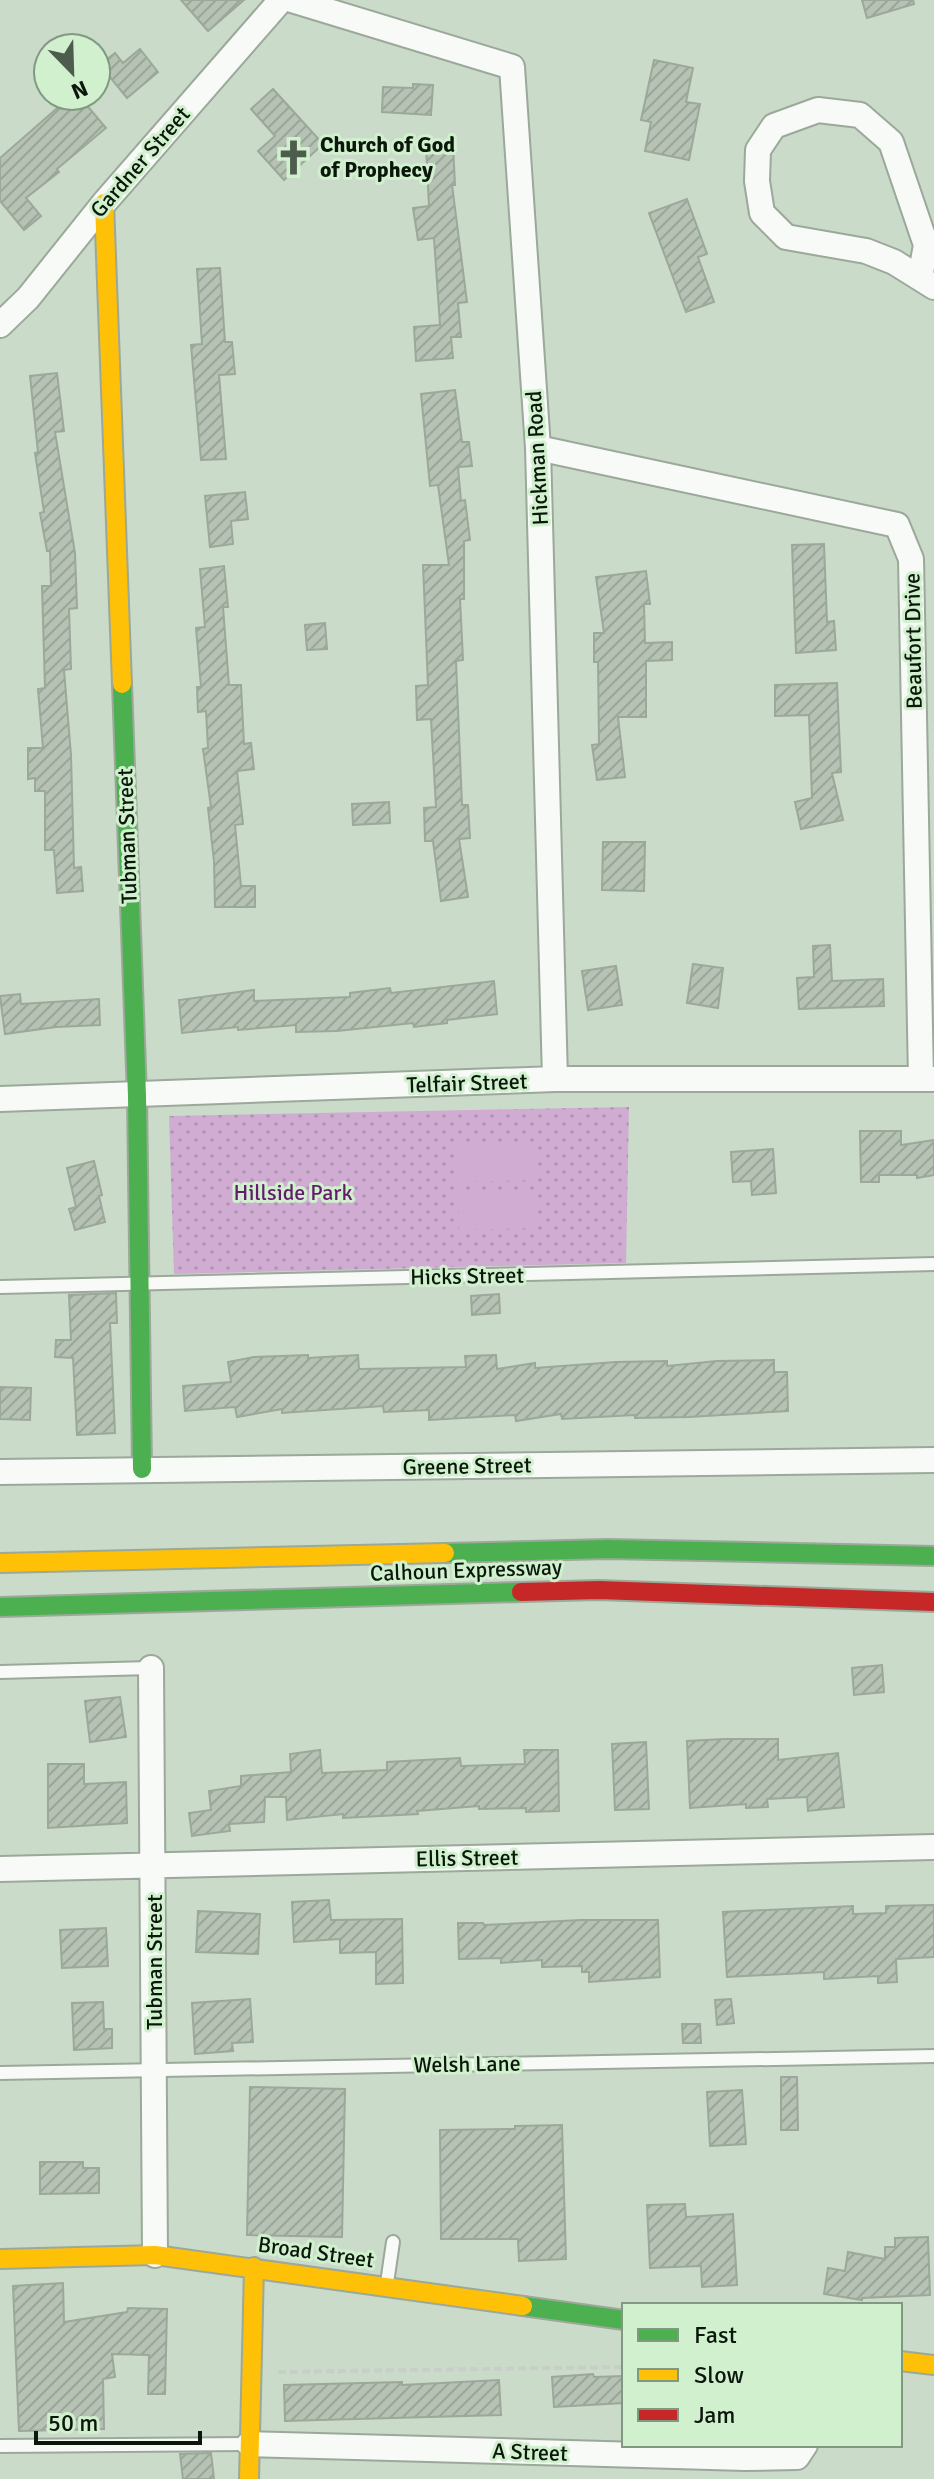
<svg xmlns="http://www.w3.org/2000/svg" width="934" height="2479" font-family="Signika,sans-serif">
<defs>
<pattern id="grass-dots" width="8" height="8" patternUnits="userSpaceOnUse" patternTransform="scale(2)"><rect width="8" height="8" fill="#d0acd3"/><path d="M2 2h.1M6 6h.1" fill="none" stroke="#b193b4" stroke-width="1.8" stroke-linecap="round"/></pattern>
<pattern id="building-hatch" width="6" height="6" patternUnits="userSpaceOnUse" patternTransform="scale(2)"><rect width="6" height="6" fill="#b5c2b4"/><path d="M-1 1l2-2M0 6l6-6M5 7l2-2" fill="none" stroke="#9aa699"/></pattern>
</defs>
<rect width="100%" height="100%" fill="#cadbc9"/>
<path fill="url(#grass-dots)" d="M629 1107 626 1263 174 1274 169 1116Z"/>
<path fill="#d0acd3" d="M534 1144V1180L458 1182 457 1146Z
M535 1193V1228L459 1230 458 1194Z"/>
<path fill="url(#building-hatch)" stroke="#9ba89a" stroke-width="2" d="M181 0H244L208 31Z
M862 0H913L914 4 867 18Z
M140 49 158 72 127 98 100 65 115 53 123 63Z
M654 60 693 68 686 102 700 104 689 160 645 151 651 122 641 120Z
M413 84 433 85 431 115 382 112 383 87 413 88Z
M273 89 323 144 284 180 258 151 275 136 251 109Z
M71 96H79L106 128 57 169 59 172 26 198 41 216 24 230 0 201V158Z
M453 145 455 185H452L467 302 458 303 461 337H451L453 358 416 361 414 327 440 325 434 238 418 240 413 208 429 206 426 146Z
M687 199 707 254 698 257 714 302 686 312 649 213Z
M220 268 225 342H232L235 374 219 375 226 459 201 460 191 345 202 344 197 269Z
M57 373 64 431 55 432 75 553 77 608 69 609 71 669 64 670 71 755 74 868 81 867 83 891 57 893 54 850H45V791H35V778L28 779V748H43L38 689 45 688 42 586H51L50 551H47L40 513 44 512 35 453 38 452 30 376Z
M455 390 462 442H469L472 466 458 467 461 501 465 500 470 540 464 541V599H460L463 660 456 661 462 805H468L470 838 459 839 468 897 441 901 433 841H425L424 808 436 807 431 719 417 720 416 686 428 685 423 565H449L438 485 430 486 421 394Z
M245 492 248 519 231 521 233 544 210 547 205 496Z
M824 544 827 622 834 621 836 650 796 653 792 545Z
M224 566 228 607H223L229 685H241L244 744 251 743 254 769 237 771 243 824 235 825 241 886H255V907H215L214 861 208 808 211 807 203 749 208 748 206 711 198 712 197 687H201L196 628 205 627 200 569Z
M646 571 650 604H644L645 643 672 642V660L646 661V717H618L625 777 597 780 592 745 599 744 598 662H594V633H604L596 577Z
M325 623 327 649 307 650 305 625Z
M837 683 841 772 832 773 843 820 801 829 795 802 812 798 809 715 775 716V685Z
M389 802 390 823 353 825 352 804Z
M603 842H645L644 891 602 890Z
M830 945 832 981 883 979 884 1006 799 1009 797 978 814 977 813 946Z
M693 964 723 968 718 1008 687 1003Z
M616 966 622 1005 588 1010 582 971Z
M494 981 497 1014 447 1020V1023L414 1027 413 1023 337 1031 296 1032V1025L238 1030V1027L182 1033 179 1000 254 990V1001L350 997V993L390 988 391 993Z
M20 994 21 1004 99 999 100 1025 56 1027 5 1034 0 996Z
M860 1131H901V1145L934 1140V1175L917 1178V1175H879V1182H861Z
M773 1149 776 1193 752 1195 751 1181 733 1182 731 1152Z
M94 1161 102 1195 99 1196 105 1222 75 1230 69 1209 76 1207 67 1168Z
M116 1293 117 1323H110L115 1433 77 1435 73 1358 55 1357 56 1340H71L69 1295Z
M499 1294 500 1313 472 1315 471 1296Z
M308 1355V1358L358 1355 359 1369 466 1367 465 1356 496 1355 497 1369 535 1363V1368L616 1362 667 1361V1366L717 1361 774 1360V1372H787L788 1411 689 1417 635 1418V1415L562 1419 561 1414 516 1421 515 1415 429 1420V1410L384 1412 383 1406 282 1413V1409L237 1417 235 1407 185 1411 183 1386 231 1382 228 1362 254 1357Z
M0 1387 31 1388 30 1420 0 1419Z
M882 1665 884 1692 854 1695 852 1668Z
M120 1697 126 1737 90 1742 85 1701Z
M725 1739H778V1760L838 1753 844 1807 808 1811 807 1797 767 1799 768 1807 746 1808V1804L690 1808 687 1741Z
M646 1742 649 1809 615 1810 612 1744Z
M320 1750 322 1773 387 1770V1762L460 1758 461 1766 525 1764 524 1750H558L559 1811 526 1812V1808L479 1809V1806L417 1811 418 1814 343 1818V1814L287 1820 286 1797H265L264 1822 229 1824 230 1831 192 1836 189 1813 211 1810 209 1791 241 1786V1776L291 1772 290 1754Z
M48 1764H84V1784L126 1782 127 1823 48 1828Z
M329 1900 331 1920 402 1919 403 1983 376 1984V1952L340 1953V1939L294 1942 292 1902Z
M934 1905V1957L896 1959 897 1982 878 1983V1976L824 1979V1972L727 1977 723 1912 853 1906V1914L886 1913V1906Z
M198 1911 260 1914 258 1954 196 1952Z
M581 1920H658L660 1977 589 1982V1972H582V1966L542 1967V1960L501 1963V1958L459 1959 458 1923H483L484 1925Z
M106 1928 108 1966 62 1968 60 1930Z
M250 1999 253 2042 232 2043 233 2051 195 2054 192 2003Z
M731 1999 734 2023 717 2025 715 2000Z
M103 2002 104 2029H112V2048L74 2050 72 2003Z
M682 2024H700L701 2043H683Z
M781 2077H797L798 2130H781Z
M250 2087 345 2089 342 2237 247 2235Z
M742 2090 746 2144 710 2146 707 2092Z
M562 2125 566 2259 519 2261 518 2239H441L440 2130 515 2129V2126Z
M40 2162H83V2168H99V2193L40 2194Z
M685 2204 686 2217 733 2214 737 2285 702 2287 701 2266 650 2268 647 2205Z
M928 2237 930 2295 862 2298V2300L824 2294 828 2268 845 2271 848 2252 885 2259V2247H895V2238Z
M63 2283 64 2322 127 2312 128 2308 167 2309 165 2394H148L149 2355 112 2354 115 2377 103 2379 104 2429 19 2431 13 2286Z
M593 2374 594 2377 624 2376V2403L554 2407 552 2377Z
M499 2380 501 2415 285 2421 284 2385 402 2382V2385Z
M211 2453 214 2479H183L180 2454Z"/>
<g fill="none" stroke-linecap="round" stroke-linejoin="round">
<defs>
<path id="lane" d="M0 1287 934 1264
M0 1672 151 1668
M0 2073 934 2056
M387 2283 393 2242
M0 2446 246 2444"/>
<path id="street" d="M292 0 512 67 538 448 555 1079
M920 278 926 245 891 142 860 115 818 110 774 126 758 150 757 181 762 213 786 237 866 251 894 262 934 287
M0 325 28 298 104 203 281 0
M538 448 897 525 911 559 921 1079
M0 1099 555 1079H934
M0 1472 934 1460
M151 1668 155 2255
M0 1869 934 1847
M249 2444 745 2458 797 2457 805 2445"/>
<path id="fast" d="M122 684 137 1096 142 1469
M445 1553 608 1549 934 1556
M0 1607 521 1592
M523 2306 624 2320"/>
<path id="slow" d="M104 203 122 684
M0 1563 445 1553
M0 2259 155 2255 523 2306
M900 2361 934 2365
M249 2479 254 2267"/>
<path id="jam" d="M521 1592 599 1590 934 1602"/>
</defs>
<use href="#lane" stroke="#9ba89a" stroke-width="16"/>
<use href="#street" stroke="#9ba89a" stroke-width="28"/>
<use href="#fast" stroke="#9ba89a" stroke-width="22"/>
<use href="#slow" stroke="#9ba89a" stroke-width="22"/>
<use href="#jam" stroke="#9ba89a" stroke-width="22"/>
<path stroke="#c8cec8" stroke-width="4" stroke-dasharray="8 4" stroke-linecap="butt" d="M278 2372 624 2367"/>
<use href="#lane" stroke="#f7faf7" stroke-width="12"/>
<use href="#street" stroke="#f7faf7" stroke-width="24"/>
<use href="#fast" stroke="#4caf50" stroke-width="18"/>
<use href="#slow" stroke="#ffc107" stroke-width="18"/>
<use href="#jam" stroke="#c62828" stroke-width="18"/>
</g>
<defs>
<symbol id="church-bare" viewBox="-9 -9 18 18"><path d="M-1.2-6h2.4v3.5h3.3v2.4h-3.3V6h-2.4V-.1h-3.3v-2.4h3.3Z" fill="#4e5c4e" stroke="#d0f0ce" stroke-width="2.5" paint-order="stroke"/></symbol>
</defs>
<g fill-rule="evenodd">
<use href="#church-bare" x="268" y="132" width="51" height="51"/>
</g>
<g text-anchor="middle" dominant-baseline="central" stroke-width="6" stroke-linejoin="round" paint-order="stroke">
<g font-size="22" font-weight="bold" fill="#0b170b" stroke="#d0f0ce" text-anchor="start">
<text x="320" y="144">Church of God<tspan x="320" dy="25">of Prophecy</tspan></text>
</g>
<g font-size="22" fill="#0b170b" stroke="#d0f0ce">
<text transform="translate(140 162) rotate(-49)">Gardner Street</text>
<text transform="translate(537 458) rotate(-93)">Hickman Road</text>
<text transform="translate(913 641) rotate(-91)">Beaufort Drive</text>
<text transform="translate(127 836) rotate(-92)">Tubman Street</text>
<text transform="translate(467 1083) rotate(-2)">Telfair Street</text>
<text transform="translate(467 1276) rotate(-1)">Hicks Street</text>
<text transform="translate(467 1466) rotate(-1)">Greene Street</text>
<text transform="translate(466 1570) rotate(-2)">Calhoun Expressway</text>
<text transform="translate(467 1858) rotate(-1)">Ellis Street</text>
<text transform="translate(154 1962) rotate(-90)">Tubman Street</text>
<text transform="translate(467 2064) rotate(-1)">Welsh Lane</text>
<text transform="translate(316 2252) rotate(8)">Broad Street</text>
<text transform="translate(530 2452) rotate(2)">A Street</text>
</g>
<g font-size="22" fill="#631b6b" stroke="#d0f0ce">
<text x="293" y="1192">Hillside Park</text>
</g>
</g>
<rect x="622" y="2303" width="280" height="144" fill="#d0f0ce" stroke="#819980" stroke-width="2"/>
<rect x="638" y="2329" width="40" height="12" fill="#4caf50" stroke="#819980" stroke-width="2"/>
<text x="694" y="2343" font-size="24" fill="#0b170b">Fast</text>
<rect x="638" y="2369" width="40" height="12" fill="#ffc107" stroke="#819980" stroke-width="2"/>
<text x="694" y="2383" font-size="24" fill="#0b170b">Slow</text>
<rect x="638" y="2409" width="40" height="12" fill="#c62828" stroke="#819980" stroke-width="2"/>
<text x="694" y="2423" font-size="24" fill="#0b170b">Jam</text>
<g transform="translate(72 72) rotate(157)"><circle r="38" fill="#d0f0ce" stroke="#819980" stroke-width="2"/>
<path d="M0-6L14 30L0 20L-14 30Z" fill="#4e5c4e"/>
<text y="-12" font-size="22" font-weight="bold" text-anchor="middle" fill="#0b170b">N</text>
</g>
<path d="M36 2431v12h164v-12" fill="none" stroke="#0b170b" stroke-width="4"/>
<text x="48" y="2431" font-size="24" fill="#0b170b" stroke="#d0f0ce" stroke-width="6" paint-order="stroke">50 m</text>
</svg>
